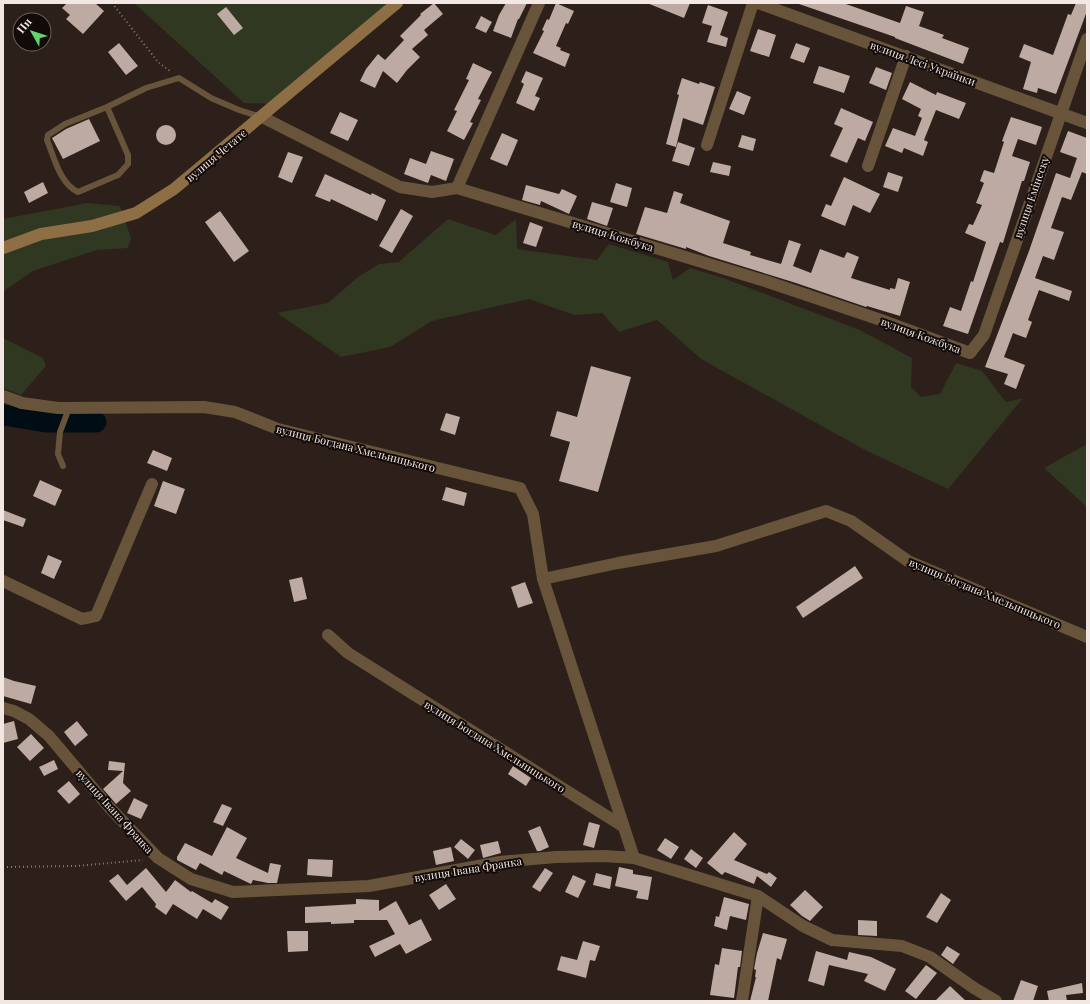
<svg xmlns="http://www.w3.org/2000/svg" width="1090" height="1004" font-family="'Playfair Display',serif">
<rect width="100%" height="100%" fill="#2d1f19"/>
<path fill="#303821" d="M134 3H396L274 104 244 103Z
M87 203 120 206 131 238 128 248 97 250 33 271 5 290 3 297V219Z
M448 219 496 235 516 219 517 249 597 260 609 244 668 262 673 280 690 268 723 278 860 330 912 358 911 387 921 397 940 394 956 363 982 371 1006 402 1023 398 948 489 865 450 701 359 657 320 619 332 602 313 574 315 529 299 432 321 390 347 341 357 277 313 328 303 358 277 379 264 399 262Z
M3 338 43 358 46 366 21 395 3 388Z
M1087 444V507L1044 468Z"/>
<g fill="none" stroke-linecap="round" stroke-linejoin="round">
<path stroke="#000d15" stroke-width="21" d="M3 415 46 422H96"/>
</g>
<path fill="#bdaaa2" d="M67 3H95L104 11 83 34 66 19 70 15 62 8Z
M434 3 443 14 424 30 428 35 412 49 420 57 407 70 397 83 383 71 375 88 360 81 366 69 378 54 385 60 404 40 400 36 421 15 420 14Z
M506 3H527L519 19H518L511 38 493 31 499 15Z
M556 3 574 11 568 24 566 23 556 46 561 48 560 50 570 54 565 67 533 53 544 31 542 30 547 19 549 20Z
M647 3H690L684 18Z
M799 3H843L900 23 906 6 924 12 919 26 944 35 942 38 969 48 963 64 895 38V37L799 4Z
M1076 3H1087V11L1056 94 1038 88 1037 93 1023 89 1031 62 1019 57 1024 44 1053 55 1068 14 1071 15Z
M708 5 728 12 720 35 728 38 726 47 707 42 712 26 702 23Z
M226 7 243 28 234 35 217 14Z
M481 16 492 22 486 33 475 28Z
M758 29 776 35 769 57 750 51Z
M119 43 138 66 126 75 108 52Z
M796 43 810 48 804 63 790 58Z
M473 63 492 72 478 99 481 100 470 122 473 123 464 140 447 131 457 111 454 110 469 80 466 79Z
M819 66 850 76 844 93 813 83Z
M876 67 892 73 886 90 869 83Z
M526 71 543 78 535 96 540 98 534 111 516 103 524 84 521 82Z
M682 78 699 84 700 82 715 87 703 125 683 118 676 147 666 144 679 95 677 94Z
M910 82 936 95 937 92 966 103 959 119 936 110 924 140 928 142 923 156 904 148 902 153 885 146 893 128 915 136 922 118 918 116 921 109 902 99Z
M737 91 751 97 744 115 729 109Z
M841 108 873 122 865 141 858 138 847 163 830 156 843 128 834 124Z
M340 112 358 120 348 141 330 133Z
M1011 117 1042 127 1036 145 1018 139 1012 156 1030 162 1024 181H1022L1003 243 1000 242 968 334 943 326 950 307 961 311 971 281 973 282 986 242 965 233 969 224 973 225 982 205 976 203 984 183 980 181 984 170 994 173 1004 142 1002 141Z
M89 119 100 141 63 159 52 138 66 129Z
M156 135a10 10 0 1 1 20 0a10 10 0 1 1-20 0Z
M1068 131 1087 138V174L1082 172 1071 200 1062 197 1051 228 1064 232 1054 260 1043 256 1035 278 1072 291 1069 301 1039 290 1028 320 1032 322 1026 338 1013 333 1004 357 1025 365 1016 389 1004 384 1008 374 985 367 1029 251 1056 173 1070 178 1077 158 1060 152Z
M502 133 518 140 507 166 490 159Z
M742 135 756 139 753 151 738 147Z
M678 142 695 148 689 166 672 161Z
M431 151 454 159 446 181 431 175 428 183 404 174 410 158 426 164Z
M288 152 303 157 292 183 278 177Z
M713 162 731 166 729 176 710 172Z
M888 172 903 177 898 192 883 187Z
M325 174 371 195 372 193 386 200 377 221 331 199 330 202 315 196Z
M844 177 880 194 870 213 853 205 845 226 821 216 826 204 831 206Z
M43 182 48 193 29 203 24 192Z
M616 183 632 188 627 207 610 202Z
M526 185 559 194 562 189 577 196 569 214 541 201 540 205 522 200Z
M674 191 683 194 680 203 730 221 723 243 751 252 750 255 781 264 789 240 801 244 793 266 811 273 820 249 844 258 847 252 859 257 851 278 890 290V288L895 289 898 278 910 282 900 316 867 306 866 307 796 283 709 256 686 247V249L636 234 645 207 667 213Z
M592 202 613 208 607 226 587 219Z
M401 209 413 216 392 253 379 246Z
M220 211 249 251 234 262 205 222Z
M530 222 543 227 536 247 523 243Z
M591 366 631 377 598 492 559 481 570 442 550 436 557 411 577 417Z
M446 413 460 417 455 435 440 430Z
M153 450 172 458 167 471 147 463Z
M40 480 62 490 55 506 33 496Z
M163 481 185 489 176 514 154 506Z
M446 487 467 493 464 506 442 500Z
M3 510 26 519 23 527 3 520Z
M48 555 62 561 54 579 41 573Z
M855 566 863 578 803 618 796 607Z
M302 577 307 599 294 602 289 580Z
M525 582 533 603 518 608 511 587Z
M3 677 14 681 36 686 31 704 3 696Z
M14 721 18 739 3 743V724Z
M77 721 88 735 75 746 64 732Z
M31 734 44 748 30 761 17 747Z
M54 760 58 769 44 776 39 767Z
M109 761 125 763 123 783 131 791 116 804 103 789 123 771 108 770Z
M513 766 531 778 526 786 508 774Z
M69 781 80 794 69 804 57 791Z
M134 798 148 805 141 819 127 813Z
M222 804 232 808 223 826 213 822Z
M589 822 600 825 594 848 583 845Z
M540 826 549 847 540 851H537L528 831Z
M227 827 247 838 236 858 268 873 270 863 281 865 277 883H268L253 880 251 884 224 871 222 875 200 863 196 870 177 860V857L185 843 212 856Z
M734 832 747 844 734 860 767 874 769 872 777 878 771 887 757 876 754 884 725 872 722 875 707 863Z
M665 838 679 847 671 859 657 850Z
M461 839 475 850 468 859 454 847Z
M498 841 501 853 483 858 480 845Z
M451 847 454 861 436 865 433 851Z
M691 849 703 858 696 868 684 859Z
M308 859 333 860 332 877 307 875Z
M619 867 633 870V874L652 877 648 900 636 898 638 891 615 886Z
M146 868 166 892 175 880 191 892 192 891 212 903 215 899 229 907 221 920 203 909 197 919 173 904 166 915 155 907 156 904 142 887 126 901 109 881 118 874 127 885Z
M545 868 553 873 540 892 532 887Z
M596 873 612 877 610 889 593 885Z
M573 875 586 881 578 898 565 892Z
M446 884 456 899 439 910 429 895Z
M805 890 823 907 810 921 802 916 790 905Z
M941 893 951 900 937 923 926 917Z
M724 897 749 904 746 920 730 916 727 930 714 926 716 916 719 917Z
M356 899 379 900V911L396 901 409 925 421 919 432 940 406 954 400 944 375 957 369 946 395 934 387 920H354V923L331 924V922L305 923V907L356 904Z
M858 920 877 921V936L858 935Z
M287 931H308V951L288 952Z
M763 933 787 939 781 960 777 958 768 1001H750L756 977H755L756 970 754 969 757 953Z
M583 941 600 946 595 961 590 960 586 978 557 970 561 956 577 960Z
M947 946 960 954 953 964 941 955Z
M722 948 742 951 740 967H738L734 998 710 995 715 964 719 965Z
M816 951 847 960 849 952 871 957 896 969 885 991 864 981 868 974 829 965 824 986 808 981Z
M926 965 937 973 916 999 905 991Z
M1021 980 1038 986 1033 1001H1013Z
M1082 983 1083 993 1066 995 1067 1001H1049L1047 991Z
M950 986 966 1001H935Z"/>
<g fill="none" stroke-linecap="round" stroke-linejoin="round">
<path stroke="#897c77" stroke-width="2" stroke-dasharray="1 3" stroke-linecap="butt" d="M112 3 158 62 170 71
M3 867 76 866 143 860"/>
<path stroke="#67543a" stroke-width="6" d="M107 107 128 155V164L118 175 78 192C60 184 54 157 47 140L48 135 65 124 107 107 146 88 179 78 211 98 239 110 261 117
M63 466 58 454 60 432 69 408"/>
<path stroke="#67543a" stroke-width="12" d="M758 3 1087 123
M262 117 400 187 432 192 457 188 765 281 881 320 970 353 984 335 1087 39
M707 145 753 3
M868 166 906 56
M457 188 539 3
M3 396 22 403 58 408 204 407 235 412 278 429 520 488 533 514 543 579 634 858
M543 579 618 563 716 546 826 511 851 521 908 561 1087 637
M3 581 82 619 96 616 152 484
M328 635 348 653 624 827
M3 708 14 711 29 719 49 736 109 807 158 858 191 879 233 892 369 886 500 862 556 857 604 856 634 858 758 896 803 926 832 940 902 946 930 957 974 988 996 1001
M742 1001 758 896"/>
<path stroke="#8e6f45" stroke-width="12" d="M3 248 41 234 92 226 136 213 174 189 397 3"/>
</g>
<g text-anchor="middle" dominant-baseline="central" stroke-width="4" stroke-linejoin="round" paint-order="stroke">
<g font-size="11" fill="#f2e7e3" stroke="#110a08">
<text transform="translate(923 63) rotate(20)">вулиця Лесі Українки</text>
<text transform="translate(216 155) rotate(-40)">вулиця Четатє</text>
<text transform="translate(1031 197) rotate(-71)">вулиця Емінеску</text>
<text transform="translate(613 235) rotate(17)">вулиця Кожбука</text>
<text transform="translate(921 335) rotate(20)">вулиця Кожбука</text>
<text transform="translate(356 448) rotate(14)">вулиця Богдана Хмельницького</text>
<text transform="translate(985 593) rotate(23)">вулиця Богдана Хмельницького</text>
<text transform="translate(495 746) rotate(32)">вулиця Богдана Хмельницького</text>
<text transform="translate(115 811) rotate(48)">вулиця Івана Франка</text>
<text transform="translate(468 869) rotate(-9)">вулиця Івана Франка</text>
</g>
</g>
<rect width="1090" height="1004" fill="none" stroke="#f2e7e3" stroke-width="8"/>
<g transform="translate(32 32) rotate(309)"><circle r="19" fill="#110a08" stroke="#6b6260"/>
<path d="M0-3L7 15L0 10L-7 15Z" fill="#62d469"/>
<text y="-6" font-size="11" font-weight="bold" text-anchor="middle" fill="#f2e7e3">Пн</text>
</g>
</svg>
